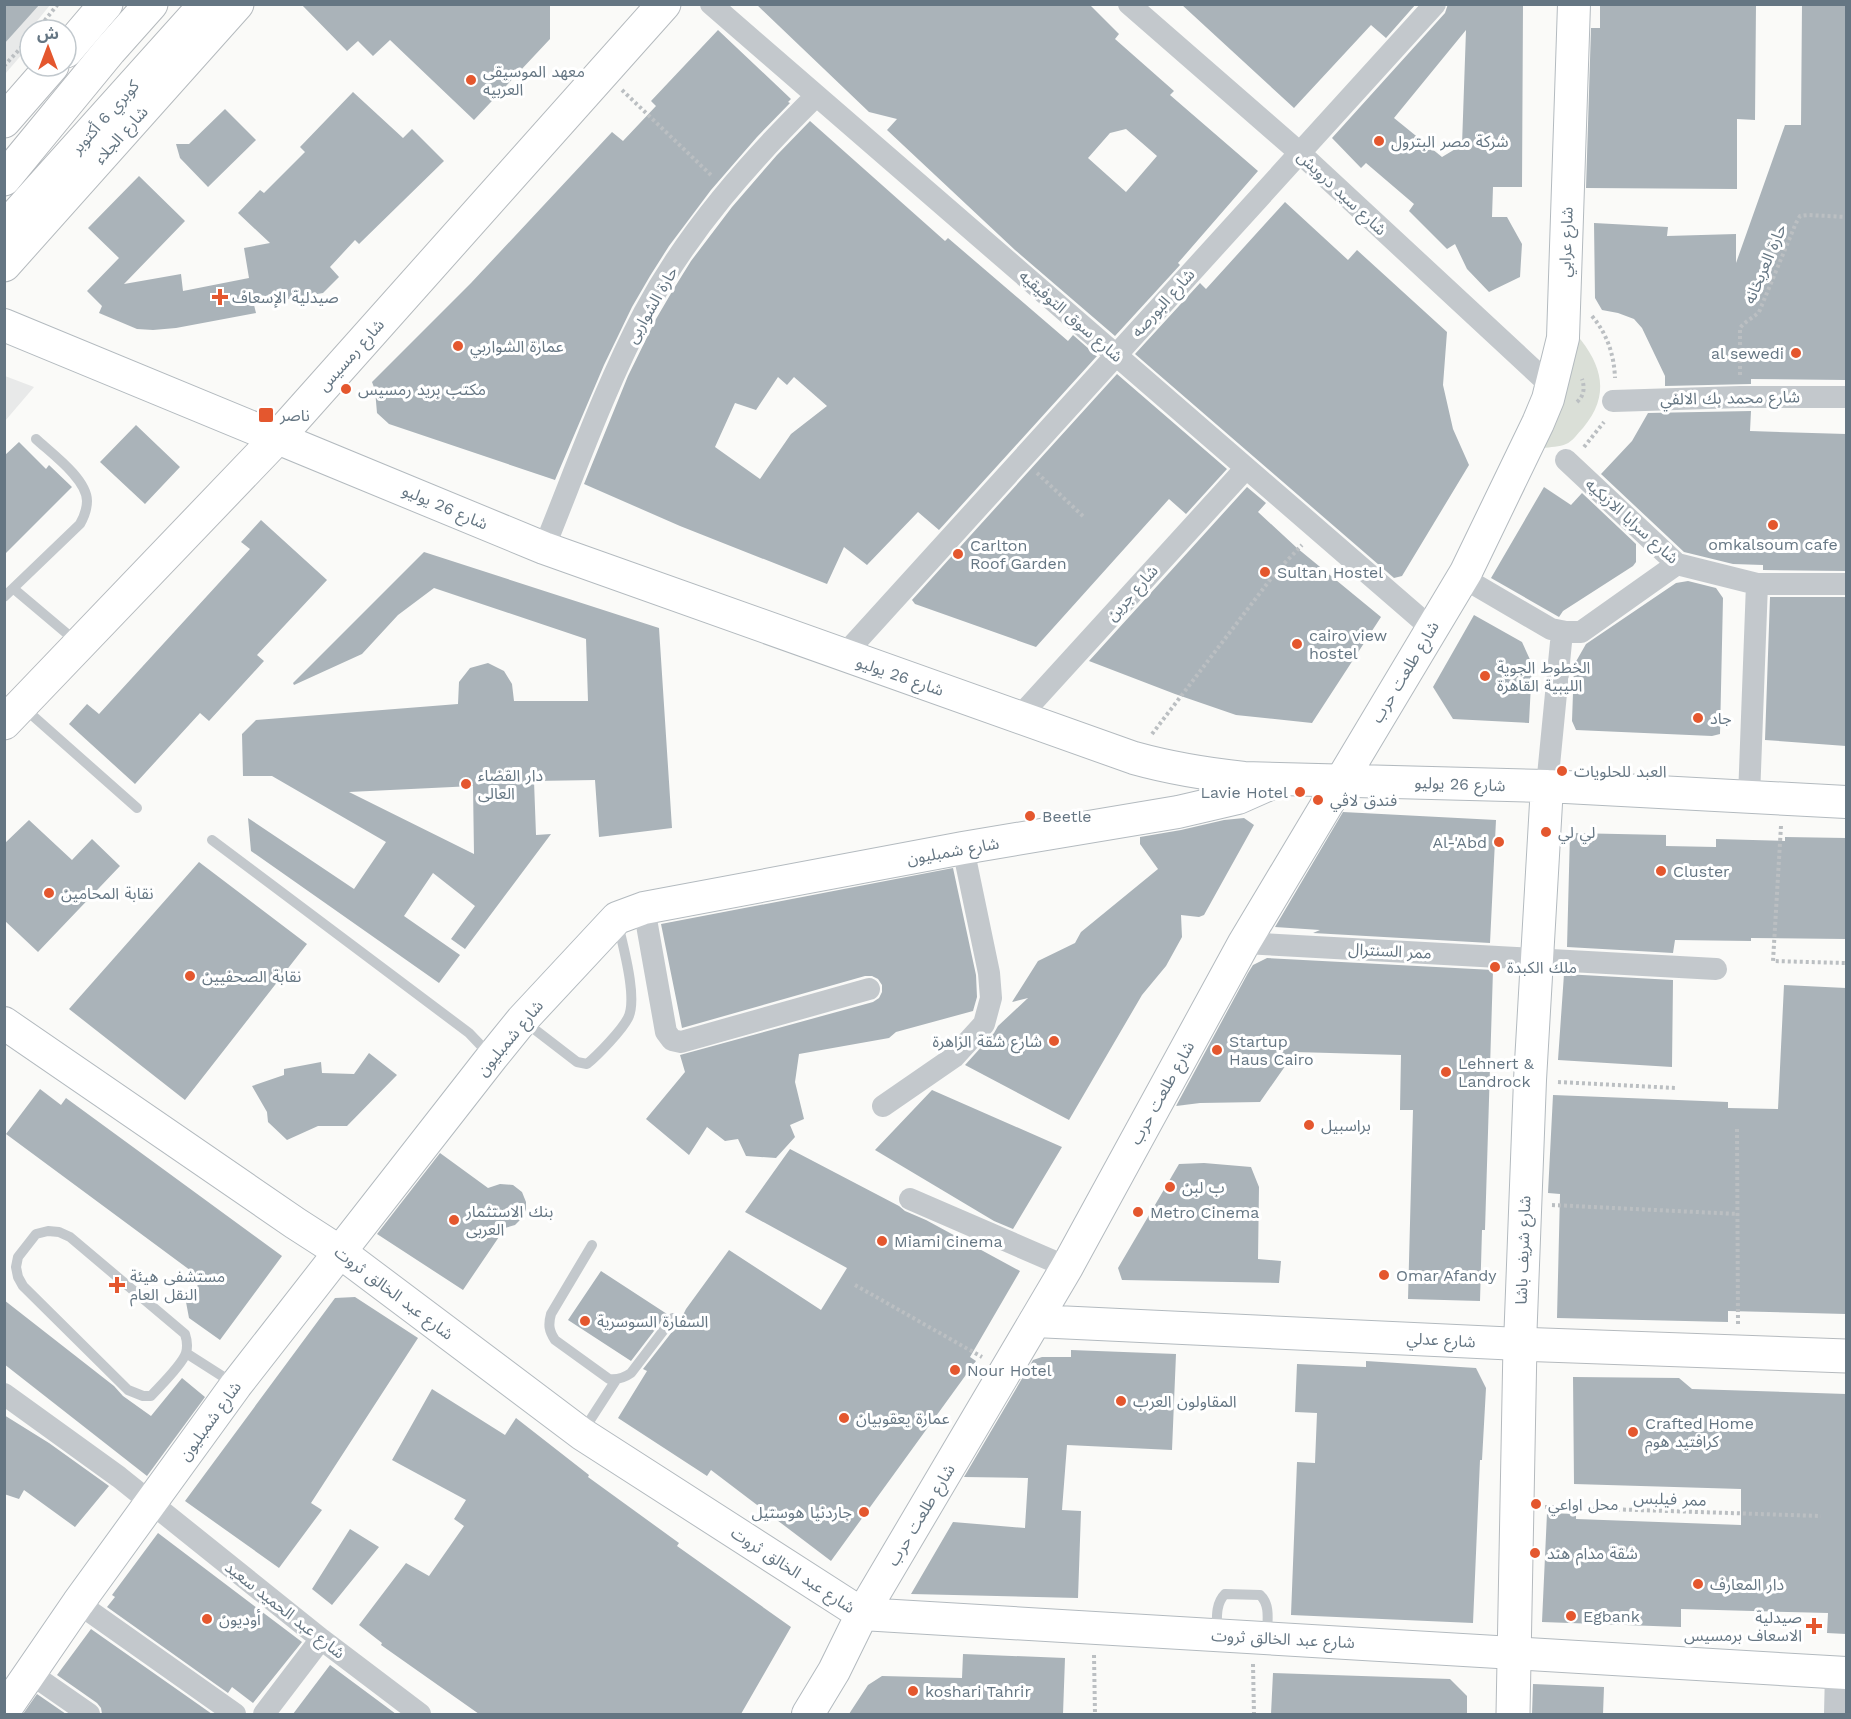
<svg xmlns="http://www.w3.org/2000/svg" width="1851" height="1719" font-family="'Work Sans','Noto Sans Arabic',sans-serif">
<rect width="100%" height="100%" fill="#fafaf8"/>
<path fill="#e8e9e9" d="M5 5H50L33 26 37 30H30V45L5 74Z
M5 376 34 387 5 421 4 376Z"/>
<path fill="#dadfd7" d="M1577 335C1602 365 1611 395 1583 428 1578 433 1572 442 1566 444 1560 447 1550 447 1543 448Z"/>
<path fill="#aab3b9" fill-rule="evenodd" d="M4 4H40L4 44Z
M301 4H550V39L474 120 390 40 373 56 358 41 347 51Z
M756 4H1089L1119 34 1115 39 1174 91 1170 95 1258 171 1178 263 1180 265 1115 336 1015 250 887 130 897 119 869 112ZM1126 129 1157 156 1126 192 1088 158 1110 133Z
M1181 4H1416L1386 38 1371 25 1294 108Z
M1448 4H1523L1522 187H1493L1492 217H1507L1522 244 1520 277 1489 292 1467 269 1455 244 1447 249 1409 211 1414 204 1366 163 1361 168 1332 138 1445 13ZM1466 30 1462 145 1442 157 1394 118Z
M1600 4H1756L1755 120 1737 119V189L1586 188 1591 28H1600Z
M1802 4H1846V380L1751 379V384L1665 386V376L1642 328 1634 319 1618 313 1602 310 1595 298 1594 223 1668 227 1667 236 1736 234V263L1785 125H1801Z
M718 30 791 99 788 102 790 103 757 137 711 190 669 246 650 276 632 307 604 365 555 480 389 424 377 413 375 390 372 382 471 283 612 132 623 141 656 106 651 101Z
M353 92 403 138 412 129 444 161 359 244 355 240 330 267 339 277 323 293 254 305 256 313 176 328 153 330 137 329 99 313 102 306 87 291 119 258 88 228 139 176 185 221 124 284 181 274 183 291 249 278 244 248 270 243 238 213 260 190 264 193 305 152 300 147Z
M225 109 256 140 208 187 180 158 176 144H189Z
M810 121 945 241 948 238 1068 341 1073 335 1097 356 939 530 918 512 867 565 844 547 827 584 680 526 584 484 628 376 656 319 673 290 691 261 732 207 777 155ZM778 377 787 385 794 377 827 406 791 434 760 479 715 447 735 403 756 410Z
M1285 202 1348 260 1357 250 1447 332 1443 385 1453 429 1469 465 1402 576 1394 578 1135 354 1200 283 1206 289Z
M1117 374 1227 469 1186 514 1169 499 1036 647 915 604 912 600Z
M1751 411 1750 431 1846 434V571L1763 570V565L1733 564 1684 552 1601 474 1632 441 1648 413Z
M136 425 180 467 145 504 100 462Z
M19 442 46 469 49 465 72 487 4 555V456Z
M1247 487 1266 503 1258 512 1297 548 1381 617 1312 723 1236 715 1175 694 1089 661Z
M1544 487 1571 505 1582 493 1636 544V562L1633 566 1563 611 1559 617 1491 578Z
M261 520 327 580 257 655 264 661 209 721 200 713 135 784 69 724 87 704 99 714 250 549 241 542Z
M424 552 659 628 672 828 599 837 595 780 534 781 536 835 551 834 465 949 451 939 475 906 433 873 404 916 460 955 439 983 251 851 248 818 354 889 386 842 272 776H243L242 734 256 720 458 704 459 682 470 668 488 663 504 671 512 684 514 701H588L586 639 434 588 398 615 362 654 294 685 293 683ZM473 786 474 854 349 792Z
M1688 581 1716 588 1723 598 1720 734 1712 736 1576 730 1572 721 1574 665 1586 644 1676 583Z
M1770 597H1846V746L1765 740Z
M1474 615 1522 642 1532 664 1529 723 1453 719 1433 687Z
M1343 812 1496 820 1490 943 1313 933 1320 930 1275 927Z
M1244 818 1254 825 1204 915 1199 917 1181 915 1182 937 1166 966 1142 995 1069 1120 965 1065 994 1033 998 1026 1028 998 1012 1002 1038 961 1075 943 1081 932 1158 869 1140 844V837L1181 830 1224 820Z
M29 820 72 860 92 839 120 866 38 952 4 920V844Z
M1570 833 1666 835V846L1716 847V839L1785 841V837L1846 838V939L1751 938V941L1675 940 1673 953 1567 947Z
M199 862 307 944 185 1100 69 1009Z
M953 868 976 975 977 997 973 1011 896 1032 889 1038 799 1054 795 1082 804 1119 790 1125 795 1137 776 1158 746 1156 738 1139 725 1141 707 1127 689 1155 646 1119 685 1072 680 1055 873 1002 879 998 882 992V985L878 979 872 976H865L682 1028 661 924Z
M1267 958 1493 970 1485 1230H1482L1480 1301 1408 1299 1413 1110H1400L1401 1055 1295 1052 1260 1102 1200 1103 1176 1106 1248 973 1253 965Z
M1564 974 1673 980 1672 1067 1558 1060Z
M1784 985 1846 988V1314L1728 1311V1322L1557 1318 1560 1194 1548 1193 1553 1095 1728 1102V1108L1778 1109Z
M369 1053 397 1075 347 1126H318L287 1140 268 1122 267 1112 252 1086 284 1075V1069L321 1062 322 1073 354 1074Z
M40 1089 61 1105 66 1098 282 1256 220 1340 189 1318 186 1302 202 1279 6 1134Z
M932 1090 1062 1147 1013 1229 994 1221 875 1150Z
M790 1149 899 1206 905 1211 926 1220 1020 1271 970 1357 976 1361 831 1561 711 1470 707 1476 618 1418 647 1371 643 1369 679 1323 686 1309 729 1250 821 1310 847 1268 745 1212Z
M440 1153 488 1188 500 1184 513 1185 522 1192 526 1202V1209L523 1217 515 1225 505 1228 463 1290 377 1234Z
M1204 1163 1251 1167 1259 1187 1258 1259 1281 1261 1279 1283 1122 1280 1118 1268 1179 1164Z
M601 1271 667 1314 631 1361 568 1320Z
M355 1297 418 1338 311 1503 322 1510 279 1568 185 1501 335 1298Z
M4 1300 114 1386 123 1396 151 1416 182 1378 205 1397 147 1476 4 1364Z
M1071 1350 1176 1354 1172 1450 1067 1445 1062 1510 1081 1511 1078 1598 911 1594 953 1522 1025 1528 1028 1478 964 1477 1033 1360 1042 1357H1071Z
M1366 1361 1476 1368 1486 1388 1482 1460H1480L1473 1623 1291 1615 1297 1462 1315 1463 1317 1413 1295 1412 1297 1364 1366 1367Z
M1573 1377 1679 1378 1692 1389 1846 1394V1634L1827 1633 1828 1613 1681 1609V1627L1542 1622 1547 1513 1576 1514V1519L1741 1525V1489L1574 1484Z
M432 1389 505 1435 516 1418 589 1475 588 1477 679 1543 677 1546 791 1627 741 1714H479L381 1645 382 1643 359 1625 406 1563 429 1576 464 1526 454 1519 466 1500 392 1460Z
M4 1415 49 1443 109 1486 75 1527 24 1490 19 1499 4 1494Z
M350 1529 379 1547 332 1605 312 1589Z
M158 1533 302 1642 253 1703 232 1687 228 1693 107 1607 115 1597 112 1595Z
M91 1629 212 1714H102L101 1708 97 1703 57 1675Z
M963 1654 1065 1658 1063 1714H849L868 1685 882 1676 962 1678Z
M330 1665 396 1714H293Z
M1273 1673 1450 1679 1467 1696V1714H1271Z
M1533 1684 1604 1687 1603 1714H1532Z
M37 1694 66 1714H23Z"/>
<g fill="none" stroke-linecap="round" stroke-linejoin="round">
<defs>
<path id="secondary" d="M4 325 544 548 1134 758C1170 768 1206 774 1244 778L1547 786 1846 802
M4 1023 295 1223 340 1252 582 1434 862 1614 1846 1673
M1035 1321 1520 1344 1530 1080 1547 786
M4 1711 78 1603 236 1385 492 1057 522 1020 617 918 644 908 963 848 1178 812 1238 798 1272 783
M808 1714 834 1671 862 1614 1067 1267 1244 943 1466 572 1538 423 1548 399 1563 338 1574 4"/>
<path id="primary" d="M66 51 106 4
M4 121 52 66
M4 265 237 4
M4 723 278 437 664 4
M1513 1714 1520 1344 1846 1356"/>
<path id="highway" d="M4 179 110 50 151 4
M4 229 206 4"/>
</defs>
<use href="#secondary" stroke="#b3babf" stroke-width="34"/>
<use href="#primary" stroke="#b5babe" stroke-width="35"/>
<use href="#highway" stroke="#b4b9bd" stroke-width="35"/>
<path stroke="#bbbfc2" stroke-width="4" stroke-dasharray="3 3" stroke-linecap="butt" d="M37 30 58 4
M4 66 30 38
M622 90 712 176
M1592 316C1607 334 1614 354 1615 378
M1740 375V328C1745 321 1752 319 1759 312L1796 223 1800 216 1808 215 1846 217
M1577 402C1584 396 1585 388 1582 379
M1584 447 1604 422
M1037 473 1085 518
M1152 734 1276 572 1302 545
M1781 826 1773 961 1846 963
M1558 1082 1676 1088
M1737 1129 1738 1324
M1552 1205 1738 1214
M855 1285 982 1357
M1545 1507 1821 1516
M1094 1655 1095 1714
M1253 1664 1254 1714"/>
<path stroke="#c3c8cc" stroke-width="10" d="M14 589 78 643
M4 597 80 524C84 517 87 509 87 501 87 479 51 453 36 439
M24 708 137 808
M212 840 469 1033 491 1056
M525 1022 577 1062 587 1064C598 1055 622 1030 628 1018 638 999 623 946 618 924
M48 1231 59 1232 70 1237 185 1334C187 1340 188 1346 186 1353 182 1365 160 1386 151 1396H143L128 1390 23 1286 18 1277 16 1267 18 1257 36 1234Z
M592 1245 551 1314C548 1325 549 1331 555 1340L609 1379C618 1380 624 1378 631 1373L673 1318
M186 1353 233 1383
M583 1431 616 1380
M1217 1632C1217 1619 1215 1604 1225 1594L1260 1595C1271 1605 1267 1622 1267 1635"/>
<path stroke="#c3c8cc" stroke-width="22" d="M711 4 1431 628
M1129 4 1300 153 1551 386
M1613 401 1740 397H1846
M1566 460 1677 564 1757 584H1846
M544 548C576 469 604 389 644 313 688 231 750 161 816 96
M1462 577 1551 629 1566 632H1581L1677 564
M843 656 1435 4
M1019 717 1246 468
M1547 786 1562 632
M1749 797 1757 584
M644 908 666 1032 672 1040 681 1042 869 989
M1244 943 1716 969
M883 1106 954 1057 984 1024 991 998 989 973 963 848
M910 1199 1067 1267
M4 1394 119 1477 321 1639 420 1714
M78 1603 235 1714
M30 1673 89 1714
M264 1714 321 1639
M1835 1714 1836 1672"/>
<use href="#secondary" stroke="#fff" stroke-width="32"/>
<use href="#primary" stroke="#fff" stroke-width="33"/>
<use href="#highway" stroke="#fff" stroke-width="33"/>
</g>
<g fill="#e4572e" stroke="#fff" stroke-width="2">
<circle cx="471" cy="80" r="6"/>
<circle cx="1379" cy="141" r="6"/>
<path d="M217 288h6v6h6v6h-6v6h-6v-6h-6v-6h6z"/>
<circle cx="458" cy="346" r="6"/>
<circle cx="1796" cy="353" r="6"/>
<circle cx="346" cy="389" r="6"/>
<rect x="258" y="407" width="16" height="16" rx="3"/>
<circle cx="1773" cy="525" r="6"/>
<circle cx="958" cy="554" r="6"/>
<circle cx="1265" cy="572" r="6"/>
<circle cx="1297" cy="644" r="6"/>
<circle cx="1485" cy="676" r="6"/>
<circle cx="1698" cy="718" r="6"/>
<circle cx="1562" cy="771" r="6"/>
<circle cx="466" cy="784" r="6"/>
<circle cx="1300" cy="792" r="6"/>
<circle cx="1318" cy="800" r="6"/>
<circle cx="1030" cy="816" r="6"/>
<circle cx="1546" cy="832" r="6"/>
<circle cx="1499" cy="842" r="6"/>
<circle cx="1661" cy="871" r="6"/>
<circle cx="49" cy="893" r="6"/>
<circle cx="1495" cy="967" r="6"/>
<circle cx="190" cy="976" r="6"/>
<circle cx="1054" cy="1041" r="6"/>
<circle cx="1217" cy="1050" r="6"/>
<circle cx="1446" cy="1072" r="6"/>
<circle cx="1309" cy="1125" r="6"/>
<circle cx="1170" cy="1187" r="6"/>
<circle cx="1138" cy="1212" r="6"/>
<circle cx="454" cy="1220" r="6"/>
<circle cx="882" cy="1241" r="6"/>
<circle cx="1384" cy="1275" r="6"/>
<path d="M114 1276h6v6h6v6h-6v6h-6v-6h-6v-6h6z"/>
<circle cx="585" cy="1321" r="6"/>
<circle cx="955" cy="1370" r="6"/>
<circle cx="1121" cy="1401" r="6"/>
<circle cx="844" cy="1418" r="6"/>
<circle cx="1633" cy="1432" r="6"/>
<circle cx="1536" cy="1504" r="6"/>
<circle cx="864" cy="1512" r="6"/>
<circle cx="1535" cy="1553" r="6"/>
<circle cx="1698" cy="1584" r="6"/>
<circle cx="1571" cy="1616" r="6"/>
<circle cx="207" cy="1619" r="6"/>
<path d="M1811 1617h6v6h6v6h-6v6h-6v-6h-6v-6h6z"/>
<circle cx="913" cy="1691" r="6"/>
</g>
<g text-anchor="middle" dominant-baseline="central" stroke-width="6" stroke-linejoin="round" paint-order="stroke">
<g font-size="16" fill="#657683" stroke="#fff" text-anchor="start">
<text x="483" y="71">معهد الموسيقى<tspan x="483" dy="18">العربيه</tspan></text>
<text x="1391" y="141">شركة مصر البترول</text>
<text x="232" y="297">صيدلية الإسعاف</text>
<text x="470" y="346">عمارة الشواربي</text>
<text x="1784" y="353" text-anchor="end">al sewedi</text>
<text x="358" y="389">مكتب بريد رمسيس</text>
<text x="280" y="415">ناصر</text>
<text x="1773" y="544" text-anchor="middle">omkalsoum cafe</text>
<text x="970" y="545">Carlton<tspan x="970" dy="18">Roof Garden</tspan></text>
<text x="1277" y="572">Sultan Hostel</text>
<text x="1309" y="635">cairo view<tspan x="1309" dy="18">hostel</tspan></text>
<text x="1497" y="667">الخطوط الجوية<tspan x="1497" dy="18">الليبية القاهرة</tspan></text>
<text x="1710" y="718">جاد</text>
<text x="1574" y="771">العبد للحلويات</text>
<text x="478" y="775">دار القضاء<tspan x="478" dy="18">العالى</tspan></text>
<text x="1288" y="792" text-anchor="end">Lavie Hotel</text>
<text x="1330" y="800">فندق لاڤي</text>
<text x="1042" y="816">Beetle</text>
<text x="1558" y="832">لي لي</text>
<text x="1487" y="842" text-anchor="end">Al-'Abd</text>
<text x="1673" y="871">Cluster</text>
<text x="61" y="893">نقابة المحامين</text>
<text x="1507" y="967">ملك الكبدة</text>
<text x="202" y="976">نقابة الصحفيين</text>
<text x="1042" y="1041" text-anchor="end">شارع شقة الزاهرة</text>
<text x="1229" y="1041">Startup<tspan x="1229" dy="18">Haus Cairo</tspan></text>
<text x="1458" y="1063">Lehnert &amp;<tspan x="1458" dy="18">Landrock</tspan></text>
<text x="1321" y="1125">براسبيل</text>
<text x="1182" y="1187">ب لبن</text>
<text x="466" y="1211">بنك الاستثمار<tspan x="466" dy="18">العربى</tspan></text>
<text x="1150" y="1212">Metro Cinema</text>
<text x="894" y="1241">Miami cinema</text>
<text x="1396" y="1275">Omar Afandy</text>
<text x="130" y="1276">مستشفى هيئة<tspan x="130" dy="18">النقل العام</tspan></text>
<text x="597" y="1321">السفارة السوسرية</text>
<text x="967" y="1370">Nour Hotel</text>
<text x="1133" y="1401">المقاولون العرب</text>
<text x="856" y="1418">عمارة يعقوبيان</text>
<text x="1645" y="1423">Crafted Home<tspan x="1645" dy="18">كرافتيد هوم</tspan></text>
<text x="1548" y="1504">محل اواعي</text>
<text x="852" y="1512" text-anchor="end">جاردنيا هوستيل</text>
<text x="1547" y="1553">شقة مدام هند</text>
<text x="1710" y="1584">دار المعارف</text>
<text x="1583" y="1616">Egbank</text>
<text x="1802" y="1617" text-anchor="end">صيدلية<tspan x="1802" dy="18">الاسعاف برمسيس</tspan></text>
<text x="219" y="1619">أوديون</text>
<text x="925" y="1691">koshari Tahrir</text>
</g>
<g font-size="16" fill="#657683" stroke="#fff">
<text transform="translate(105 117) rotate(-48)">كوبري 6 أكتوبر</text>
<text transform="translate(121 135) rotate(-48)">شارع الجلاء</text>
<text transform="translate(1342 193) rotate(43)">شارع سيد درويش</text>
<text transform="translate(1566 242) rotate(-88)">شارع عرابي</text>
<text transform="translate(1765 264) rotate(-67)">حارة العربخانه</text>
<text transform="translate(1163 303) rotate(-48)">شارع البورصه</text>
<text transform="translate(652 305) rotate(-60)">حارة الشواربى</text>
<text transform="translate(1071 316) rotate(41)">شارع سوق التوفيقيه</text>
<text transform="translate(351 355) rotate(-48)">شارع رمسيس</text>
<text transform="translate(1730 398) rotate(-1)">شارع محمد بك الالفي</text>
<text transform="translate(445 507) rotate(23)">شارع 26 يوليو</text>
<text transform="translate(1632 521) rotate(42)">شارع سرايا الازبكيه</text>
<text transform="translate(1132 593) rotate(-48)">شارع جرين</text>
<text transform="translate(1405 672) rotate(-59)">شارع طلعت حرب</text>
<text transform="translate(900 676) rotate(19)">شارع 26 يوليو</text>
<text transform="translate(1460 784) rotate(2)">شارع 26 يوليو</text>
<text transform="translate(953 851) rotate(-10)">شارع شمبليون</text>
<text transform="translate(1390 951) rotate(3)">ممر السنترال</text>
<text transform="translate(510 1038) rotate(-50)">شارع شمبليون</text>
<text transform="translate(1162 1093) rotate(-61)">شارع طلعت حرب</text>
<text transform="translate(1523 1250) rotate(-88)">شارع شريف باشا</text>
<text transform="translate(394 1293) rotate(37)">شارع عبد الخالق ثروت</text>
<text transform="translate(1441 1340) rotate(3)">شارع عدلي</text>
<text transform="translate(210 1421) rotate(-54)">شارع شمبليون</text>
<text transform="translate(1670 1499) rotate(2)">ممر فيلبس</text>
<text transform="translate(921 1515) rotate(-59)">شارع طلعت حرب</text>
<text transform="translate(793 1570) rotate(33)">شارع عبد الخالق ثروت</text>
<text transform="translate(285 1610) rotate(38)">شارع عبد الحميد سعيد</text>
<text transform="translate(1283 1639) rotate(3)">شارع عبد الخالق ثروت</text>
</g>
</g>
<rect width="1851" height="1719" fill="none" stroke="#657683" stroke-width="12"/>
<g transform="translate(48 48)"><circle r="28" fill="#ffffff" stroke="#c1c8cd" stroke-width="1.5"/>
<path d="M0-4.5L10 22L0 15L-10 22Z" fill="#e4572e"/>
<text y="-9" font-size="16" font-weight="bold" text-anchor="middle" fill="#657683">ش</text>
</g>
</svg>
